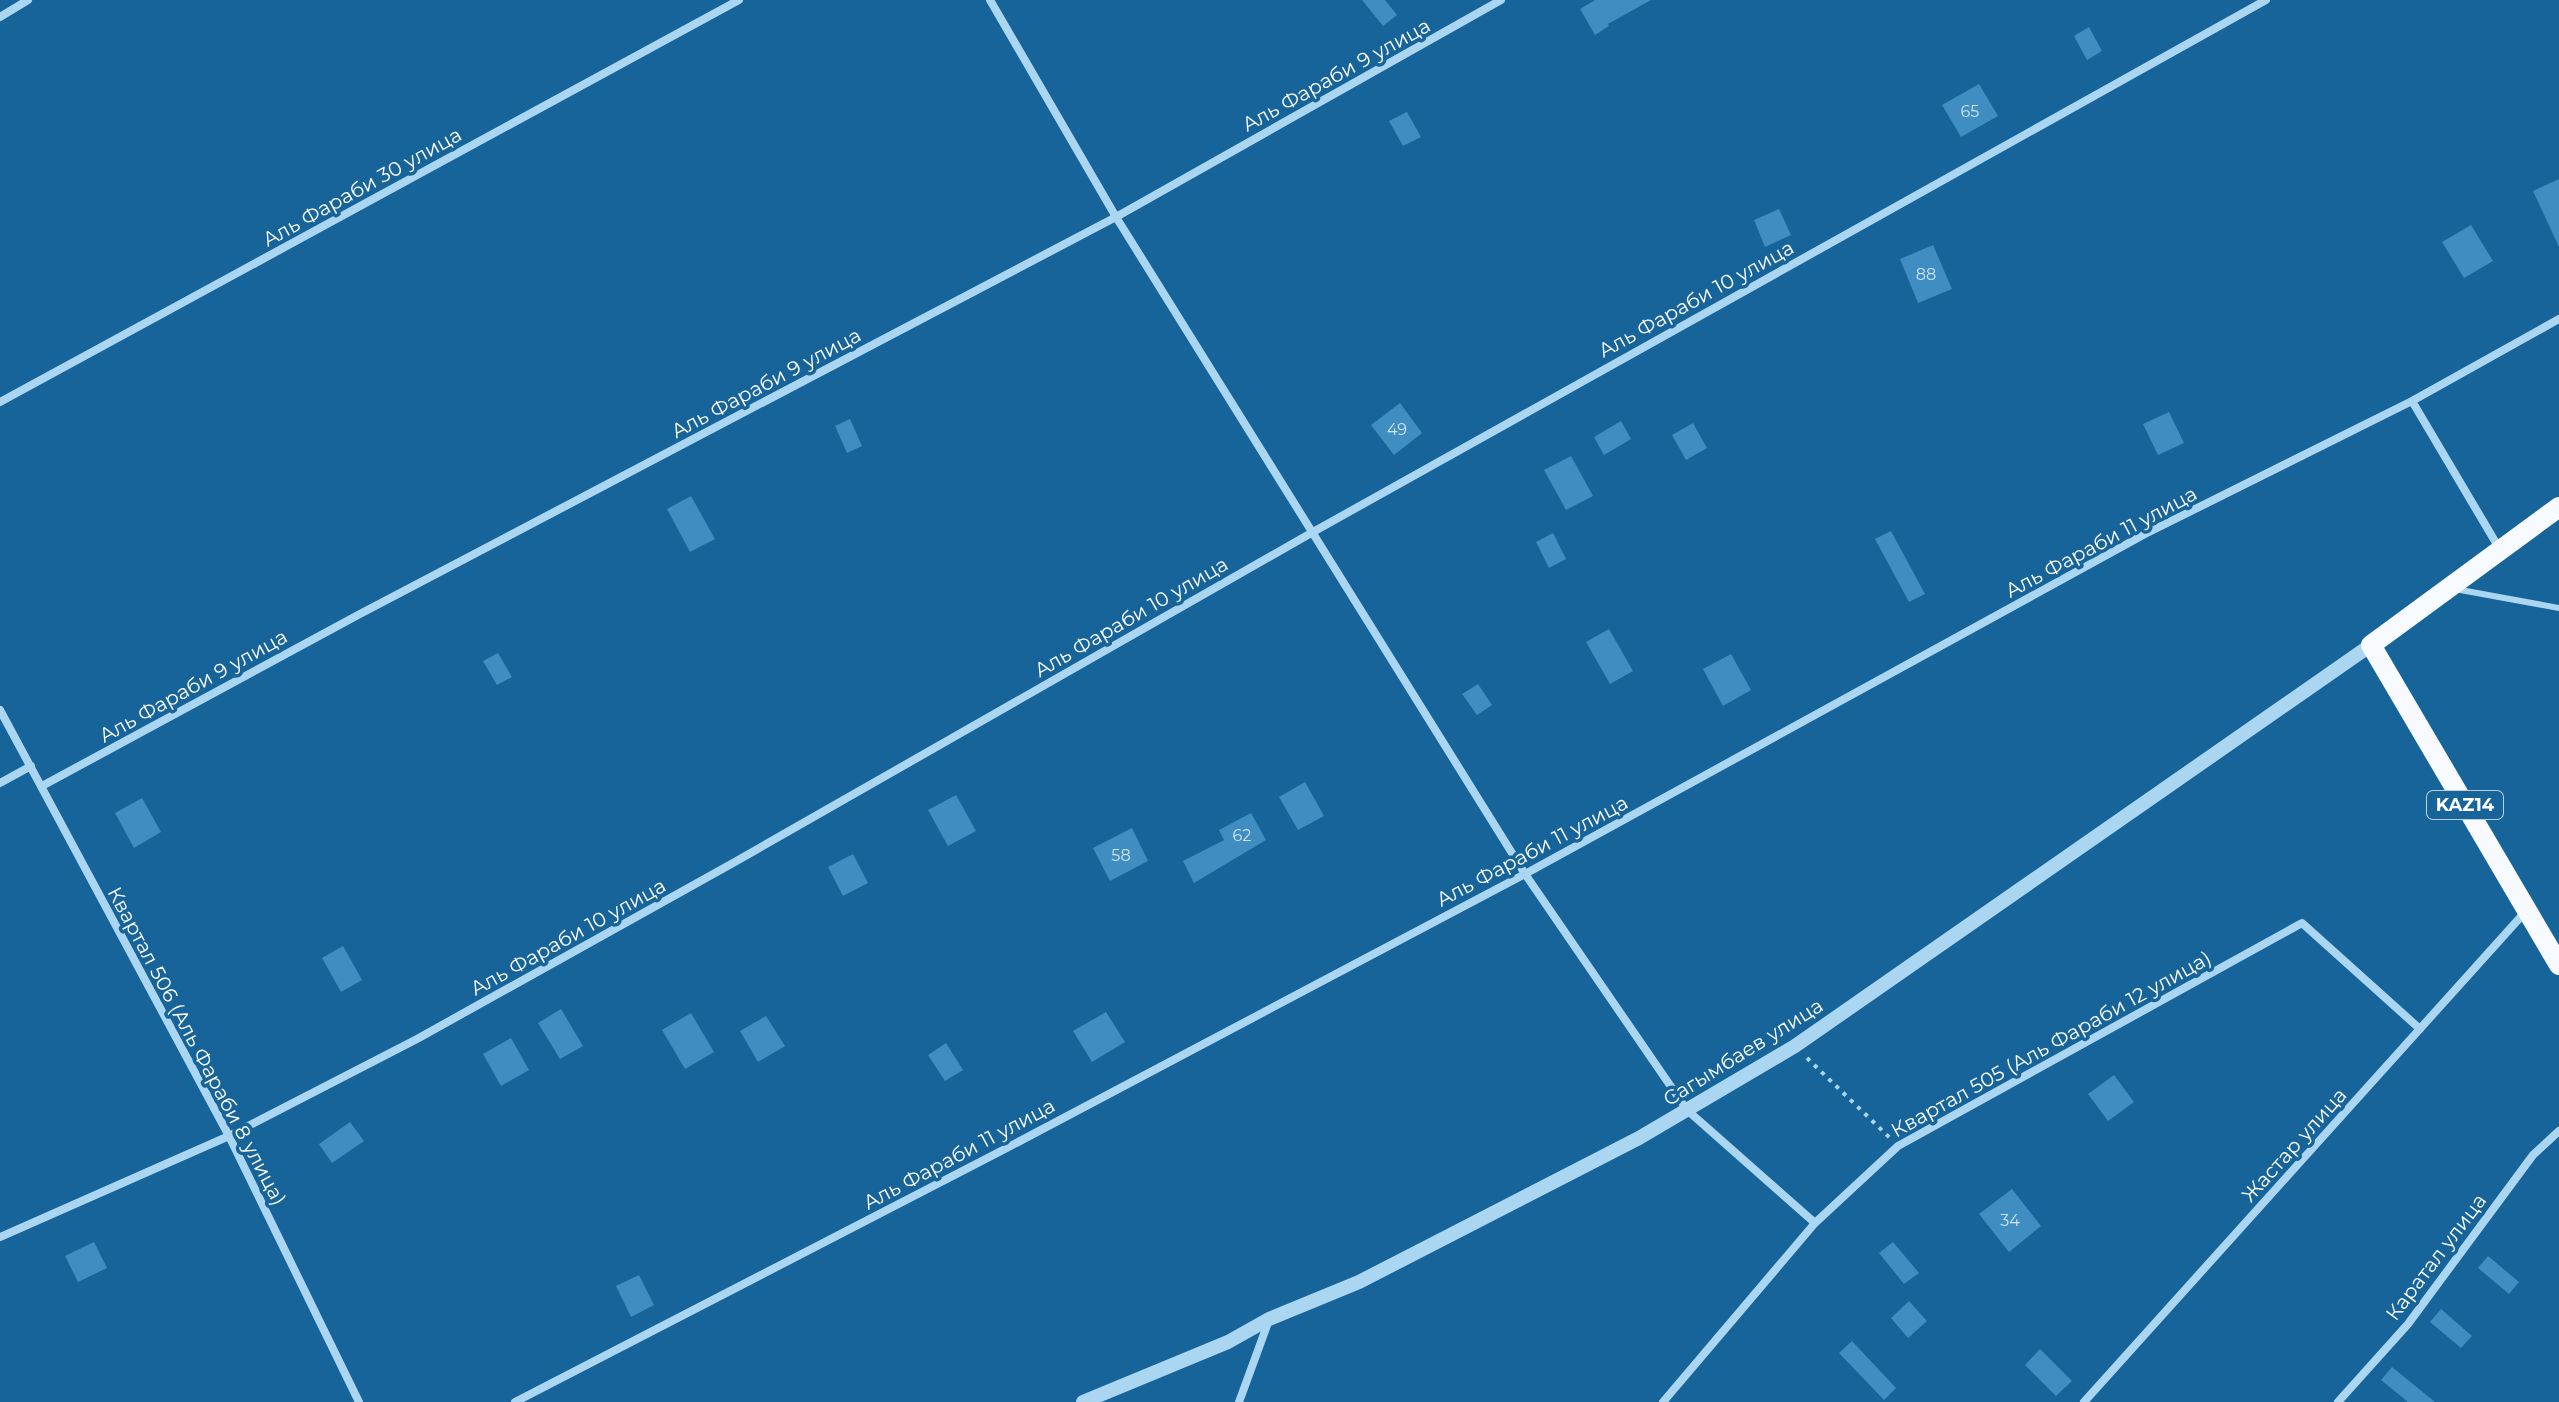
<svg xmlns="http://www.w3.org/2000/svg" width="2559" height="1402" font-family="Montserrat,sans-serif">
<rect width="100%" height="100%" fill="#16649a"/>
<path fill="#3f8dc1" d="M1362 0H1385L1397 15 1383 26Z
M1595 0H1651L1608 24 1609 26 1595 35 1580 9Z
M2089 27 2102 51 2087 60 2074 36Z
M1979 84 1998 116 1961 137 1942 105Z
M1407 112 1421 137 1403 146 1389 121Z
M2559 179V247L2533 191Z
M1779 209 1791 235 1765 247 1754 220Z
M2471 225 2493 261 2464 278 2442 242Z
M1933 245 1952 289 1918 303 1900 259Z
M1400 403 1422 433 1394 455 1371 425Z
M2169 412 2184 443 2158 455 2143 424Z
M850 419 862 446 847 453 835 426Z
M1621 421 1631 439 1604 455 1594 437Z
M1693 423 1707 448 1686 460 1672 435Z
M1571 456 1593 496 1566 510 1544 470Z
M691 496 715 539 690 552 667 509Z
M1891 531 1925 594 1909 602 1875 539Z
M1553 533 1566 559 1549 568 1536 542Z
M1609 629 1633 671 1610 684 1586 642Z
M498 653 512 677 497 685 483 661Z
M1731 654 1751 690 1723 706 1703 669Z
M1478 684 1492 705 1477 715 1462 694Z
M1305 782 1324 816 1298 830 1279 797Z
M956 795 976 831 948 846 928 810Z
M142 798 161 832 134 848 115 813Z
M1251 813 1266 840 1194 883 1183 861 1224 840 1219 830Z
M1132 828 1148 861 1110 881 1093 848Z
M853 854 868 883 843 896 828 867Z
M343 946 362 980 341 992 322 958Z
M561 1009 583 1046 560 1059 538 1023Z
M1106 1012 1125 1042 1092 1062 1073 1031Z
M691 1013 714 1052 685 1069 662 1030Z
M766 1016 785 1046 758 1062 740 1031Z
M511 1038 529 1070 501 1086 483 1054Z
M946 1043 963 1070 945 1081 928 1055Z
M2114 1075 2134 1102 2108 1121 2088 1094Z
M350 1122 364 1141 332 1163 319 1144Z
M2012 1189 2041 1226 2009 1252 1979 1214Z
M94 1242 107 1268 78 1282 65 1256Z
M1893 1242 1919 1273 1904 1284 1879 1253Z
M2488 1256 2519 1282 2509 1294 2478 1268Z
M639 1275 654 1305 631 1317 616 1286Z
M1909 1301 1927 1321 1908 1338 1891 1318Z
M2441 1309 2472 1336 2461 1348 2430 1322Z
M1852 1341 1896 1388 1884 1400 1839 1353Z
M2040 1349 2072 1381 2056 1396 2025 1365Z
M2392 1367 2435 1402H2408L2381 1380Z"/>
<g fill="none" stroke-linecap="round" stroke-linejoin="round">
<path stroke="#abd6f2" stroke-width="4" stroke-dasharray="4 6" stroke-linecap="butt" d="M1807 1058 1890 1138"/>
<path stroke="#abd6f2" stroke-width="6" d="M2455 589 2559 608"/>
<path stroke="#abd6f2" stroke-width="8" d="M990 0 1116 217 1525 874 1687 1110 1815 1223
M0 17 28 0
M2412 401 2499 548
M0 402 739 0
M0 710 229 1136 359 1402
M0 783 31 766
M42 786 358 615 1116 217 1501 0
M0 1237 229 1136 417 1039 733 863 1313 532 2266 0
M515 1402 1003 1150 1525 874 2145 534 2412 401 2559 319
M1239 1402 1269 1320
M1663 1402 1815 1223 1898 1146 2302 923 2420 1029
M2084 1402 2526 911
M2338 1402 2408 1324 2533 1155 2559 1131"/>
<path stroke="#abd6f2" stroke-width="14" d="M1083 1402 1228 1342 1269 1319 1359 1282 1639 1138 1795 1046 2371 645"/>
<path stroke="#f7fbff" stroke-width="20" d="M2559 507 2371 645 2559 965"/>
</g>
<g text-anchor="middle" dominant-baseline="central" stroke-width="7" stroke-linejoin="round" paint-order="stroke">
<g font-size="16" fill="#cfe2f0">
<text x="1970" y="111">65</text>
<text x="1926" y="274">88</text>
<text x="1397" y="429">49</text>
<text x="1242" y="835">62</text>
<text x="1121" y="855">58</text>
<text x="2010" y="1220">34</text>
</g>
<rect fill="#16649a" stroke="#b9d0e1" stroke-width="2" x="2427" y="791" width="76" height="28" rx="6"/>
<g font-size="18" font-weight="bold" fill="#fff">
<text x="2465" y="805">KAZ14</text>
</g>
<g font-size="20" fill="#fff" stroke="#16649a">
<text transform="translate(1336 75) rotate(-29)">Аль Фараби 9 улица</text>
<text transform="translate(362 187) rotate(-29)">Аль Фараби 30 улица</text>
<text transform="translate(1696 299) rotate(-29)">Аль Фараби 10 улица</text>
<text transform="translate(766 383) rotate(-28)">Аль Фараби 9 улица</text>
<text transform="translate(2101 542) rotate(-28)">Аль Фараби 11 улица</text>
<text transform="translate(1131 617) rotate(-30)">Аль Фараби 10 улица</text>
<text transform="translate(193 686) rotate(-29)">Аль Фараби 9 улица</text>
<text transform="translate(1532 851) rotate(-28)">Аль Фараби 11 улица</text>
<text transform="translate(568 937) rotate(-29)">Аль Фараби 10 улица</text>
<text transform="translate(2051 1044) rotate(-29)">Квартал 505 (Аль Фараби 12 улица)</text>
<text transform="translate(197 1046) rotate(62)">Квартал 506 (Аль Фараби 8 улица)</text>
<text transform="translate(1743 1052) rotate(-32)">Сагымбаев улица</text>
<text transform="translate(2294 1145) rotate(-48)">Жастар улица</text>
<text transform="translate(959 1154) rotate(-28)">Аль Фараби 11 улица</text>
<text transform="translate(2436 1257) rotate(-53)">Каратал улица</text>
</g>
</g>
</svg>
